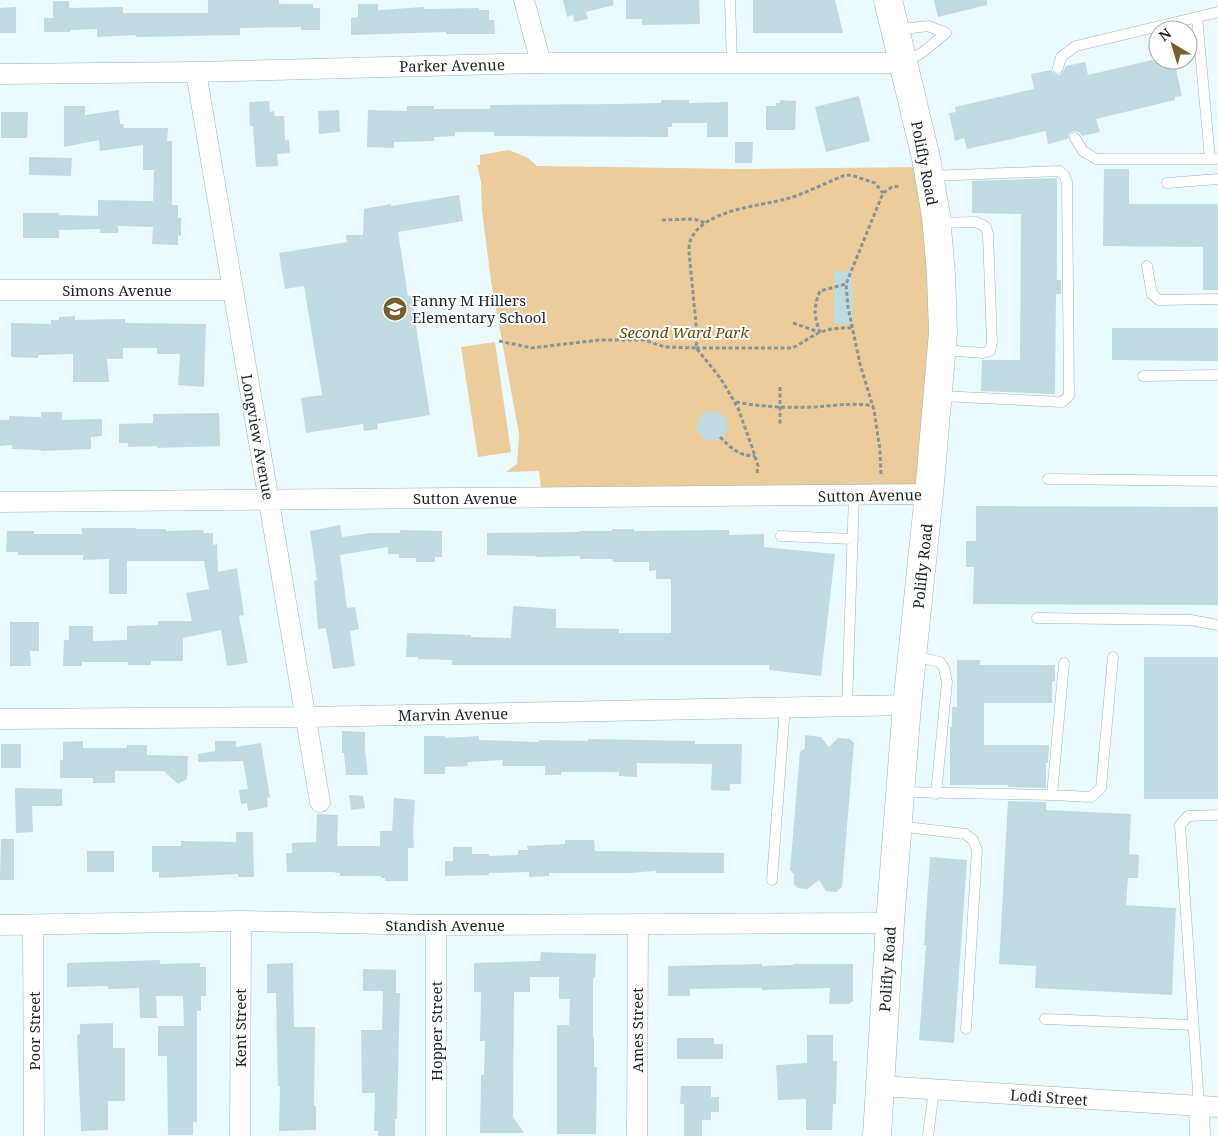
<svg xmlns="http://www.w3.org/2000/svg" width="1218" height="1136" font-family="'Noto Serif',serif">
<rect width="100%" height="100%" fill="#eafaff"/>
<path fill="#ebcc9a" d="M509 150 528 158 537 166 743 169 927 167 936 216 929 494 542 498 539 471 506 472 517 464 519 434 491 281 482 210 481 182 477 165H480V155Z
M495 342 511 452 478 457 461 347Z"/>
<path fill="#c0dae2" d="M208 0H279V4H313V8H320V30H301V27L240 28V35L136 37V35L97 37V29L70 30V32H44V18H53V1H69V8L123 7V13H208Z
M563 0H613L614 5 586 12 588 19 574 22 573 15 567 17Z
M626 0H699L700 24 642 25V19H626Z
M753 0H835L843 33H753Z
M934 0H987V5L938 17Z
M358 4H378V10L424 7V9L479 8V10H489V20H494L495 34H446V32L351 35V18L358 17Z
M16 7V33H0V8Z
M1152 60H1174L1182 96 1175 97V100L1096 119 1100 132 1082 136 1079 132 1074 131 1069 134 1068 139 1048 144 1046 131 967 149 964 138 955 141 949 113 956 112 955 107 1034 89 1031 74 1051 70 1054 73 1059 75 1063 72 1066 66 1085 62 1088 75Z
M859 96 870 141 826 152 815 107Z
M661 100H689V103L728 102V137H707V123H672V127H668V137L494 136V132H455V136L434 137V141L394 142V148L367 147 368 110 407 111V106H434V109H490V105L621 104 661 103Z
M780 100 796 101 795 130H766V106H776V103H780Z
M269 101 270 112 274 111 275 116H284L285 140H289L290 153 277 154 278 166 256 167 253 126H250L249 102Z
M64 106H85V115L119 110 120 124H123L124 128H168L167 141H172V205H178V218H181V236L178 235V245L152 244 153 227 118 226V233H100V229L59 230V238H23V213H59V215L98 216V200L153 201 154 170H143V145L100 151 99 140 64 147Z
M339 110 340 132 319 134 318 111Z
M1 112H28L27 138H1Z
M735 142H753L752 163H735Z
M29 157 72 158 71 176 29 175Z
M1104 169H1129V204H1218V290H1203V247L1103 246Z
M1057 178V280H1061V294H1056L1055 394 981 391 982 360H1020L1021 214 972 213V181Z
M459 195 463 221 398 232 408 296 411 295 430 415 377 424 378 429 364 431 363 424 306 433 301 398 322 395 304 286 285 289 279 253 347 242 346 235H363L364 209 391 204V206Z
M834 271H852L853 324H834Z
M75 316V320L125 319V323L206 324 204 387 178 385 180 354H157V348H123V359H107L109 382H73V354L38 355V358L11 357V323L51 324V320H59V317Z
M1112 328H1218V361L1112 360Z
M697 426a15 15 0 1 1 30 0a15 15 0 1 1-30 0Z
M41 412H62V420L102 419V436L91 437V449L41 451V450L12 449V445L0 446V420H9V416L41 417Z
M219 413 220 446 157 448V446L128 447V443H119V424L153 423V414Z
M976 506 1218 507V605L973 604 974 567H966V541H976Z
M340 525 342 537 370 533H400V530L442 531V557H435V562H416V558H399V554H388V547L340 555 347 608 355 607 359 629 350 631 355 666 333 669 326 628 318 629 314 581 317 580 310 531Z
M82 528H136V529H166V531L203 530 204 533H213V545L217 544 218 572 237 568 244 615 239 616 248 663 227 666 221 630 183 638V661H151V665H128V662H82V666H63L64 640H69V626H93V641L127 640V626L158 625V621H192L186 593 209 589 204 561H127V594H109V559L83 560V555H18V552H6L7 531H34V534H82Z
M612 529H634V531L729 530V535L764 534V547L835 554 821 676 769 670V665H452V660L418 659V657H406L407 633 471 635V637L511 638 513 606 556 609V628L619 629V633H671V579H656V570L649 571V562H613L612 559H580V556L536 557V556L487 555V533L580 532V531H612Z
M10 622H39V651H30L31 666H10Z
M1144 657H1218V799H1144Z
M957 660H980V665H1055V681H1052V703H984V745H1049L1048 763H1046V788L1008 787V785H950V727H952V707H957Z
M342 731 365 732V750L368 775H346L344 753H342Z
M805 735 821 737 829 747 838 738 850 739 854 743 842 887 836 892 826 891 819 880 807 889 798 888 794 884V874L790 870 800 752 805 748Z
M424 736H445V738L479 736V740L539 742V740L588 741V739L695 741V744H742L741 784H730V791L711 790 712 764 637 763V777L619 776V772H561V775H545V766H502L503 760 467 762 468 766 445 767V774H424Z
M83 741V748H127V745H147V755L188 756 187 779 178 784 164 771H115V783H93V778H60V760H63V742Z
M215 741H236V747L261 743 270 797 267 798 268 807 248 811 247 803 241 804 239 790 248 789 243 761 198 762V754L215 751Z
M1 744H21V768H1Z
M15 788 62 789V806H32L33 832 16 833Z
M349 795 363 796 365 808 351 810Z
M394 798 415 800 413 831 414 848H408V881H385V878H381V876H340V873L332 872H287L286 853H292V843L316 842 317 814 338 815 337 846H380V831H392Z
M1008 801 1046 802V810L1131 814 1129 854 1139 855 1138 878H1128L1126 905 1176 908 1172 995 1035 988 1036 966 999 964Z
M236 832H253L254 877H238V874L159 878V872H152V846H181V841L236 842Z
M1 839H14V880H0Z
M565 840H594L595 851 724 853V873H656V871L628 873H549V876L529 877V872L489 873V875L445 876V861H453V847H472V854H489V856L518 855V850H528L527 846 565 844Z
M87 851H114V872H87Z
M930 857 967 860 954 1043 919 1040 926 945H924Z
M541 952 596 954 595 978H593V1037H594V1067H597L596 1134H557V1025H569L570 999H559V977H530V992H514L513 1117 524 1133H480L481 1075H484L485 1041H480L481 992H474V963L540 961Z
M160 960V964L200 963V967H206V996H201V1011H197V1122H193V1135H168L167 1056H158V1026H184L183 996H156L157 1018H140L139 988 108 989V986L67 987V963Z
M293 963 294 1027H315L314 1106H316V1130L279 1131 280 1086H278L276 993H267V964Z
M762 964V966L793 965V964H853V1002H850V1004H829L830 988 762 990V988H737L690 989V996H668V966Z
M363 969 396 970V993H400L397 1119H395V1136H378V1131H374L375 1093H362L361 1030H382L383 991H363Z
M113 1023V1048H125V1101H108V1130L81 1131 77 1035 80 1034V1024Z
M807 1035H833V1061H837L836 1104H833L832 1130H806V1099L778 1100 776 1065 807 1063Z
M677 1038H714V1044H723V1059H677Z
M681 1086H711V1097H719V1112H711V1120H702V1136H684V1104H680Z"/>
<g fill="none" stroke-linecap="round" stroke-linejoin="round">
<defs>
<path id="lane" d="M730 0 732 63
M1197 17 1210 159
M896 30 928 26 946 33 923 52 904 63
M1058 68 1061 57 1076 46 1218 12
M1075 138 1083 151 1096 159H1218
M931 176 1059 171 1064 175 1067 182 1069 396 1062 402 940 396
M1167 183 1218 179
M939 223 976 222 986 227 988 234 992 343 990 351 983 353 943 350
M1147 266 1152 294 1159 300 1218 299
M1143 376 1218 375
M1048 479 1218 481
M781 536 853 539
M1037 618 1191 620 1218 625
M913 656 940 662 944 668 947 682 936 794
M847 706 854 495
M901 792 1052 795 1064 663
M1052 795 1091 797 1101 788 1113 657
M898 826 965 834 973 840 977 850 966 1029
M772 880 785 707
M1045 1019 1193 1025
M1199 1106 1180 825 1188 816 1218 815
M928 1136 934 1089"/>
<path id="street" d="M524 0 541 63
M196 72 320 802
M0 74 196 72 541 63H903
M0 290H233
M0 502 929 494
M0 719 306 717 907 705
M0 925 241 921 436 925 890 923
M33 925 34 1136
M436 925V1136
M880 1086 1218 1107
M1199 1106 1200 1136
M240 1136 241 921
M637 1136 638 925"/>
<path id="secondary" d="M877 1136 890 923 907 705 929 494 943 333 941 274 936 216 926 158 888 0"/>
</defs>
<use href="#lane" stroke="#9bb5bc" stroke-width="11"/>
<use href="#street" stroke="#9bb5bc" stroke-width="21"/>
<use href="#secondary" stroke="#9bb5bc" stroke-width="29"/>
<path stroke="#889599" stroke-width="3" stroke-dasharray="4 2.5" stroke-linecap="butt" d="M662 220 694 219 705 223
M793 323 819 332
M820 333C814 315 813 308 820 291L846 284
M499 341 532 348 599 340H644L665 347 696 348 697 334 689 252C689 249 689 244 690 241 702 210 759 206 786 199 805 194 825 183 843 176L851 175 875 183 883 193
M696 348H792C803 343 811 336 821 332 831 328 842 328 853 328
M697 349 721 379 738 408 753 450 758 466 757 474
M780 387V424
M736 402C762 407 787 408 814 407 833 406 853 402 873 406
M720 437C731 448 739 456 755 456
M881 474 880 450 874 410 860 364 848 307 846 284 883 193 892 187 901 186"/>
<use href="#lane" stroke="#fff" stroke-width="10"/>
<use href="#street" stroke="#fff" stroke-width="20"/>
<use href="#secondary" stroke="#fff" stroke-width="28"/>
</g>
<defs>
<symbol id="school-disc" viewBox="-11 -11 22 22"><circle r="9.5" fill="#785e30" stroke="#fff"/><path d="M0-5L7-2L0 1L-7-2ZM-4 1L0 2.5L4 1V4Q0 6-4 4Z" fill="#fff"/></symbol>
</defs>
<g fill-rule="evenodd">
<use href="#school-disc" x="381" y="295" width="28" height="28"/>
</g>
<g text-anchor="middle" dominant-baseline="central" stroke-width="4" stroke-linejoin="round" paint-order="stroke">
<g font-size="15" fill="#1a2427" stroke="#fff">
<text transform="translate(452 65) rotate(-1)">Parker Avenue</text>
<text transform="translate(925 163) rotate(79)">Polifly Road</text>
<text x="117" y="290">Simons Avenue</text>
<text transform="translate(258 437) rotate(80)">Longview Avenue</text>
<text transform="translate(870 495) rotate(-1)">Sutton Avenue</text>
<text x="465" y="498">Sutton Avenue</text>
<text transform="translate(922 566) rotate(-84)">Polifly Road</text>
<text transform="translate(453 714) rotate(-1)">Marvin Avenue</text>
<text x="445" y="925">Standish Avenue</text>
<text transform="translate(887 969) rotate(-86)">Polifly Road</text>
<text transform="translate(240 1028) rotate(-90)">Kent Street</text>
<text transform="translate(637 1030) rotate(-90)">Ames Street</text>
<text transform="translate(34 1031) rotate(-90)">Poor Street</text>
<text transform="translate(436 1031) rotate(-90)">Hopper Street</text>
<text transform="translate(1049 1097) rotate(4)">Lodi Street</text>
</g>
<g font-size="15" fill="#1a2427" stroke="#fff" text-anchor="start">
<text x="412" y="300">Fanny M Hillers<tspan x="412" dy="17">Elementary School</tspan></text>
</g>
<g font-size="15" font-style="italic" fill="#6a4a00" stroke="#fff">
<text x="684" y="332">Second Ward Park</text>
</g>
</g>
<g transform="translate(1173 45) rotate(322)"><circle r="24" fill="#ffffff" stroke="#a3a7a9"/>
<path d="M0-4L9 19L0 12L-9 19Z" fill="#785e30"/>
<text y="-8" font-size="14" font-weight="bold" text-anchor="middle" fill="#1a2427">N</text>
</g>
</svg>
